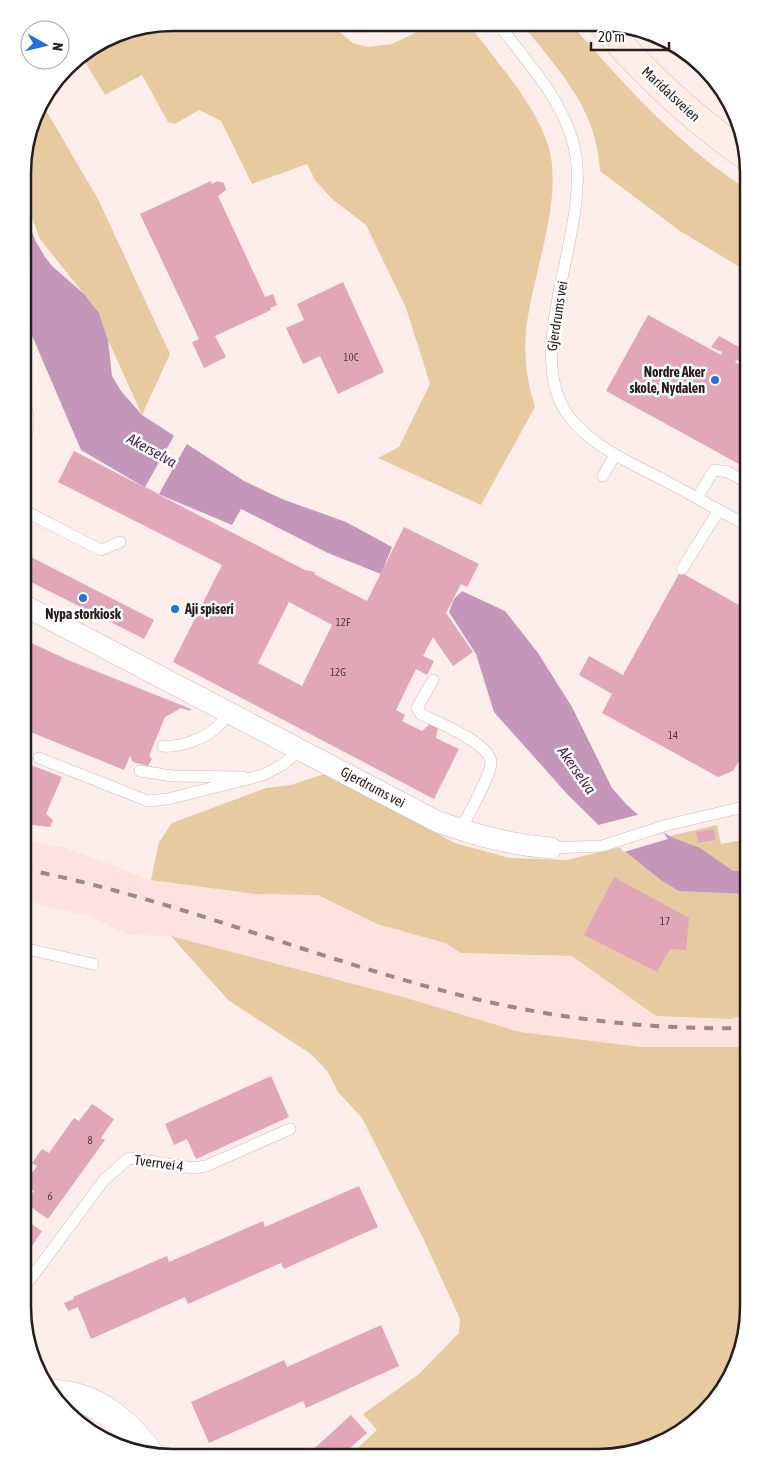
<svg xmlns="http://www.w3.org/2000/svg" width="771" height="1480" font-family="'Asap Condensed',sans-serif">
<rect width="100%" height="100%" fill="#fdeeec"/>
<path fill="#fee2df" d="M23 839 66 848 151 880 255 894 318 895 377 924 445 943 461 953 572 956 656 1016 730 1019 748 1015V1047H641L520 1032 403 997 171 936 129 935 90 916 23 901Z"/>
<path fill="#e7ca9f" d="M173 23H328L353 43 367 47 392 44 434 24H469C495 61 534 101 548 145 565 199 531 276 526 332 524 359 527 382 535 407L481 505 378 458 399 447 430 384 406 308 366 225 331 198 315 180 307 164 252 184 221 121 199 110 175 124 168 122 142 75 105 95 81 55 116 34Z
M523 25H572C625 86 679 146 748 190V272L680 231 600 171C597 109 560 72 523 25Z
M41 102 98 199 170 354 142 415 108 340 99 313 40 239 24 195V154Z
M324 774 455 843 510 858 566 860 717 825 721 844 748 839V1015L730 1019 656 1016 572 956 461 953 445 943 377 924 318 895 255 894 151 880 159 842 172 823 266 788 291 785Z
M171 936 403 997 520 1032 641 1047H748V1317L737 1364 717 1399 682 1432 646 1450 598 1457H348L377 1430 363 1414 419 1374 459 1333 460 1319 424 1240 362 1118 338 1092 328 1072 311 1054 228 1000Z"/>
<path fill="#c496ba" d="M24 210 35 240 45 257 52 266 84 294 99 313 108 340 112 376 121 391 142 415 244 481 282 499 346 522 392 547 381 574 328 553 241 509 232 525 151 491 81 450 24 317Z
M462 591 505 611 538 653 572 707 612 788 627 805 643 819 671 837 700 848 733 871H748V894L679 891 661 880 626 852 568 795 494 712 476 654 449 612 454 599Z"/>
<path fill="#fdeeec" d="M175 434 188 442 159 494 145 487Z
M641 814 659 826 668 839 624 852 598 825Z"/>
<path fill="#e1a7b8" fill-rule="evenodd" d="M211 181 212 184 218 181 224 183 226 190 218 196 265 297 273 294 277 305 270 308 271 310 215 336 226 357 204 368 192 342 199 339 140 214Z
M343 282 384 372 338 394 320 356 303 364 286 328 304 320 297 304Z
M648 315 721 355 722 352 711 347 719 336 748 352V365L737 360 735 362 748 370V469L606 391Z
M74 451 305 570 315 572 314 574 367 601 404 527 479 564 467 587 461 584 446 613 473 652 453 666 433 637 423 656 434 661 427 675 416 669 396 710 405 715 402 721 422 731 430 724 438 728 436 738 459 749 434 799 173 662 222 565 58 482ZM289 602 332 625 302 686 258 663Z
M29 556 154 620 144 639 23 578V568Z
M680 572 748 610V746L733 771 718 777 602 713 612 694 579 675 589 656 623 675Z
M23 639 68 660 191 709 190 711 181 708 165 717 149 756 152 759 148 766 133 762 130 756 124 770 23 729Z
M23 762 62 777 46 814 53 820 50 827 23 824Z
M714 829 716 840 698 843 696 832Z
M614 877 689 918 686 950 670 949 657 972 584 935Z
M271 1076 289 1117 196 1159 187 1139 174 1145 165 1124Z
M92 1104 114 1119 101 1138 105 1140 48 1219 25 1203 34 1191 24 1184 37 1166 32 1163 42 1149 49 1153 74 1118 79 1121Z
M359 1186 378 1227 284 1269 281 1263 188 1304 185 1297 91 1339 78 1307 68 1311 64 1303 74 1299 73 1297 167 1256 169 1262 263 1221 265 1227Z
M23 1213 30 1218 27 1221 42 1231 28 1252 23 1248Z
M381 1325 399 1366 306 1408 303 1401 209 1443 191 1402 284 1360 287 1367Z
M351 1415 367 1433 340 1457H305Z"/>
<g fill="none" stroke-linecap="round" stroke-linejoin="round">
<defs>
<path id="service" d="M499 25C527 62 563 100 574 146 594 228 517 354 571 419 594 447 630 463 662 479 691 495 719 510 748 526
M603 476 615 455
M697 498 714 470 728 472 748 483
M23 510 101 550 120 542
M682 569 719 510
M433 680 417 708 421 714C437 722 492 744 491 763 490 778 468 814 461 830
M163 746C179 748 203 739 216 728 221 724 225 717 229 711
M39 758 148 801 168 799 263 775 282 765 301 749
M140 771 173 776 243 777
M551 848 602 846 667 825 748 806
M23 948 93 964
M23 1289 104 1180 129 1158 193 1168 206 1166 290 1129"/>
<path id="minor" d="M23 428V415
M23 605 438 822C476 835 511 845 551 848"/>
<path id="tertiary" d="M56 1394C96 1396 129 1424 151 1456"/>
<path id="secondary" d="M604 25C645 75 693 118 746 156"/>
</defs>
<use href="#service" stroke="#d1b8b5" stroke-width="12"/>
<use href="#minor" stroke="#d1b8b5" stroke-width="22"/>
<use href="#tertiary" stroke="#d1b8b5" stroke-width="29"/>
<use href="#secondary" stroke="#d1b8b5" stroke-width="29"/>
<use href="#service" stroke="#fff" stroke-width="11"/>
<use href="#minor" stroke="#fff" stroke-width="21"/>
<use href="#tertiary" stroke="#fff" stroke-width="28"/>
<use href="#secondary" stroke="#feeee4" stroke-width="28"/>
<path stroke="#978b89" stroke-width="4" stroke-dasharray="9 9" stroke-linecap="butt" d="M23 869C168 897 305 955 448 992 546 1018 647 1030 748 1028"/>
</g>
<g fill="#2271dc" stroke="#fff" stroke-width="2">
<circle cx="715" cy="380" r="5"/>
<circle cx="83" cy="598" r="5"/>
<circle cx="175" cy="609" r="5"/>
</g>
<g text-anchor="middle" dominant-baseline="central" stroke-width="5" stroke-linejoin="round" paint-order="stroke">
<g font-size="11" fill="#554043">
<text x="351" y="357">10C</text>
<text x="343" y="622">12F</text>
<text x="338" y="672">12G</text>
<text x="673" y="735">14</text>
<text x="665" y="921">17</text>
<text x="90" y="1140">8</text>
<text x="50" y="1196">6</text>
</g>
<g font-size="14" fill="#261d1c" stroke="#fff">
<text transform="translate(671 94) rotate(43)">Maridalsveien</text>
<text transform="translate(557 316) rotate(-81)">Gjerdrums vei</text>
<text transform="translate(373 787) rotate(28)">Gjerdrums vei</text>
<text transform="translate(159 1163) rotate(8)">Tverrvei 4</text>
</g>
<g font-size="14" font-weight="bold" fill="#261d1c" stroke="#fff" text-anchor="end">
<text x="705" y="372">Nordre Aker<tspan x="705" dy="16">skole, Nydalen</tspan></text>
<text x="185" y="609" text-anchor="start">Aji spiseri</text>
<text x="83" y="614" text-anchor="middle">Nypa storkiosk</text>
</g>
<g font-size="15" font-style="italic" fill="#4f1947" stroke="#fff">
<text transform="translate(152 450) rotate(29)">Akerselva</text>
<text transform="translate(577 770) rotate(55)">Akerselva</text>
</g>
</g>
<path d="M0 0H771V1480H0ZM173 31H598A142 142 0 0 1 740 173V1307A142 142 0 0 1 598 1449H173A142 142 0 0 1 31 1307V173A142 142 0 0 1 173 31Z" fill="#fff" fill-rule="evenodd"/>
<path fill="none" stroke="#261d1c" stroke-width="2.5" d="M173 31H598A142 142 0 0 1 740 173V1307A142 142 0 0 1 598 1449H173A142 142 0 0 1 31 1307V173A142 142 0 0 1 173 31Z"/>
<g transform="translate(45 45) rotate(98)"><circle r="24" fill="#ffffff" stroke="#a8a5a4"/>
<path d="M0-4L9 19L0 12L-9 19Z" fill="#2271dc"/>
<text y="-8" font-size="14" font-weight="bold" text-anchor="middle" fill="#261d1c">N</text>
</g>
<path d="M591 42v8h78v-8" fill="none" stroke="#261d1c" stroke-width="2.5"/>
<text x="598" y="42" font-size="15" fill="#261d1c" stroke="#ffffff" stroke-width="4" paint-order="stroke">20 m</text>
</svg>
